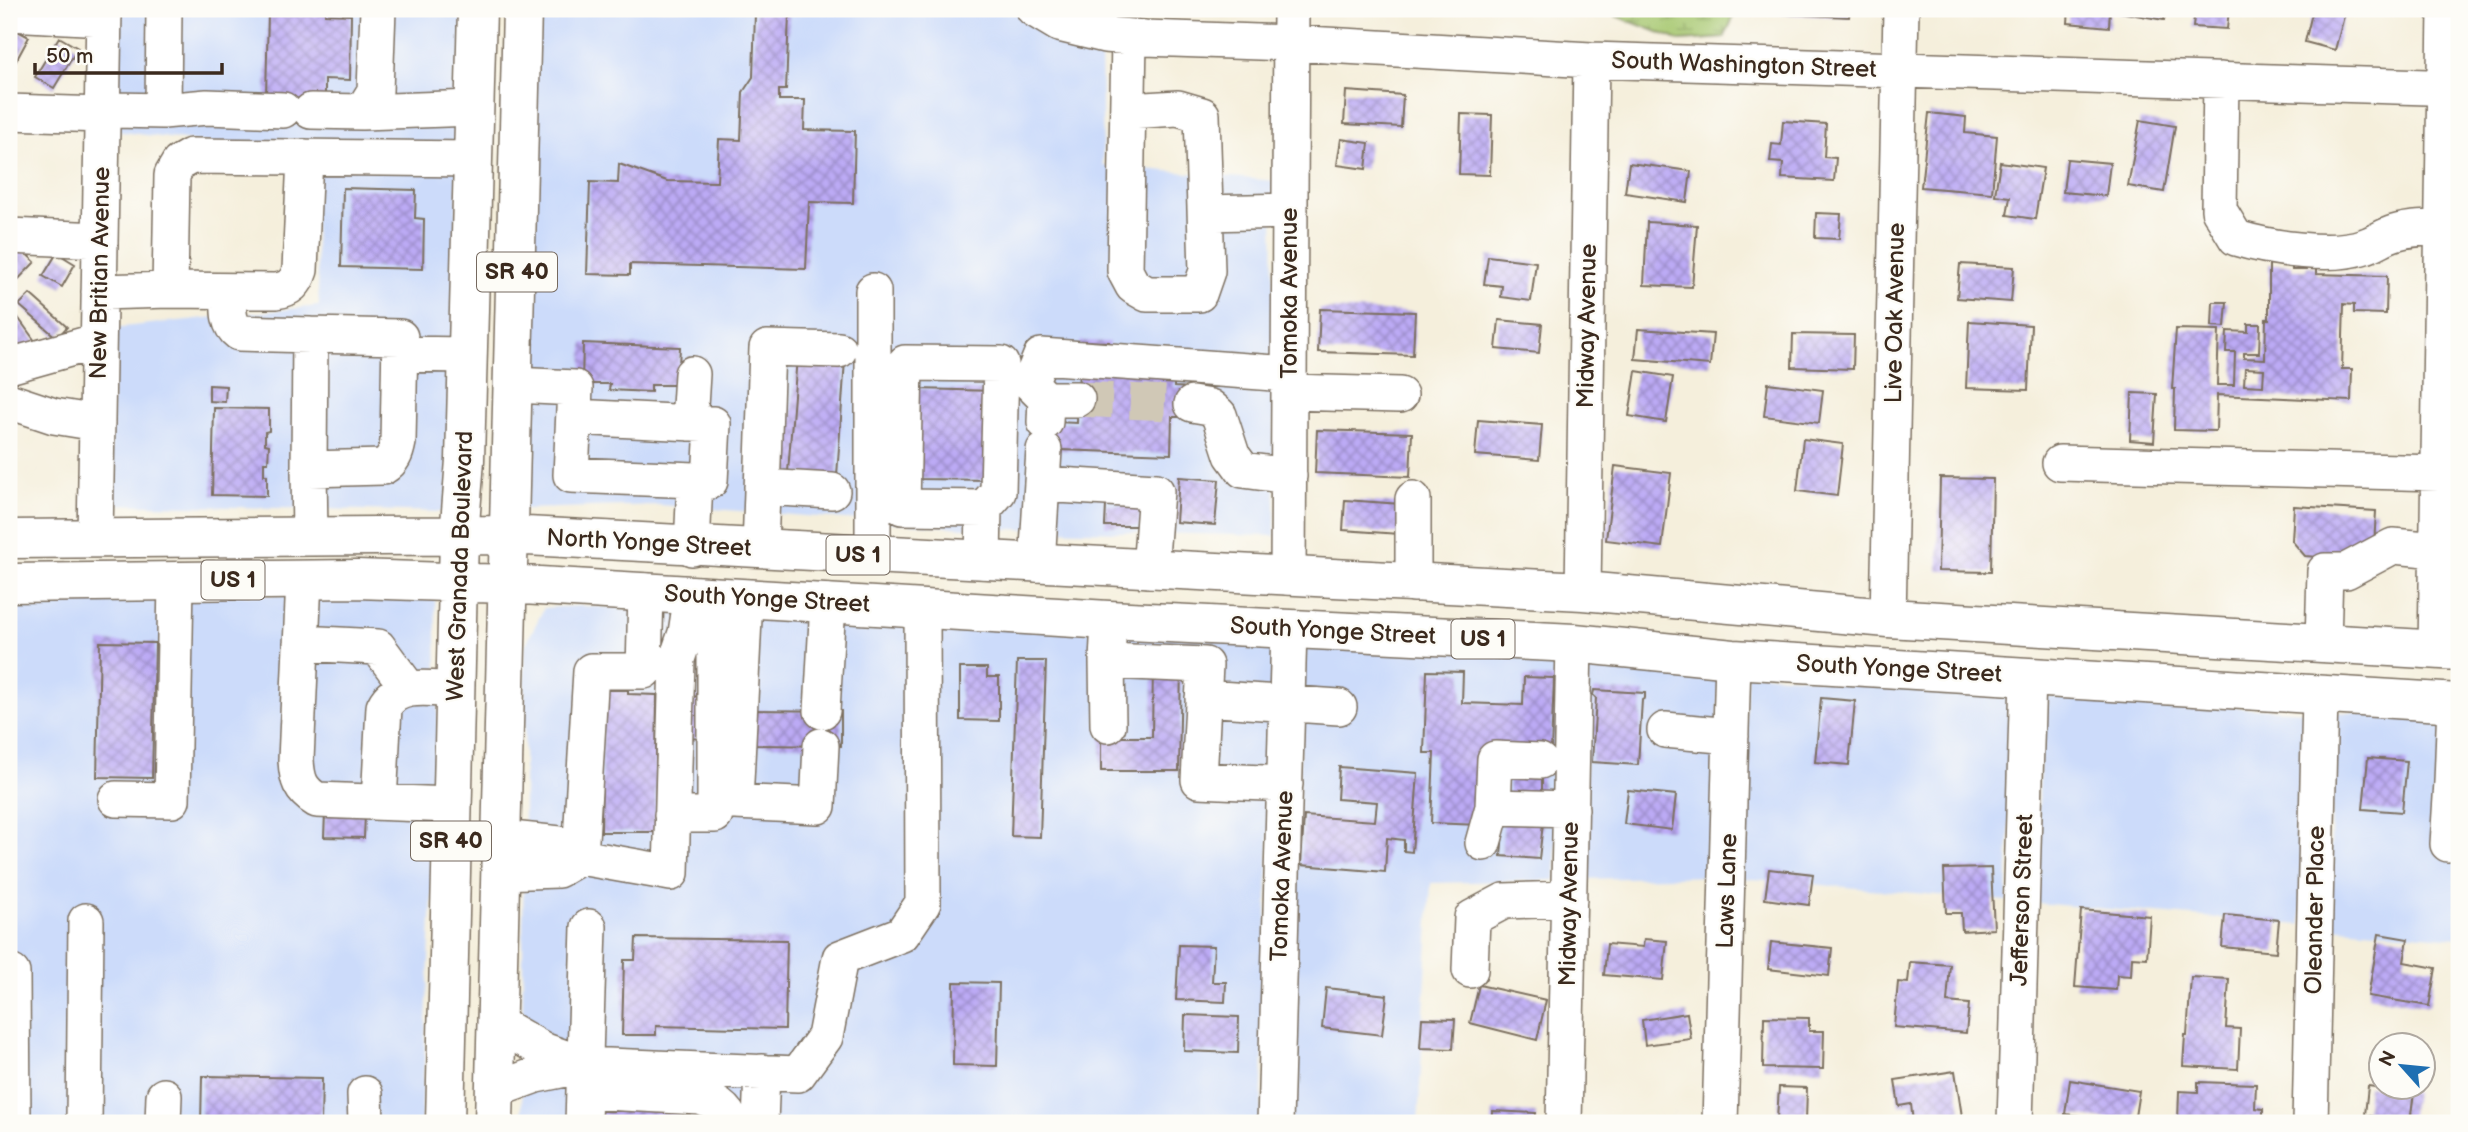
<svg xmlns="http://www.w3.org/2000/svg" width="2468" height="1132" font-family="'Balsamiq Sans',sans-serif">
<defs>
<pattern id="wetland-marsh" width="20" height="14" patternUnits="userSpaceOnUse" patternTransform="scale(1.75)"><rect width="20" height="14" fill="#a7c871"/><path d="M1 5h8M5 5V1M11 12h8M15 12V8" fill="none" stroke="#89a35c"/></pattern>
<pattern id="building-cross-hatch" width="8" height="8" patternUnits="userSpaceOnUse" patternTransform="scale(1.75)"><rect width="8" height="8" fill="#bcaaf5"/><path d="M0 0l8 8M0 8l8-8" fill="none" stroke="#9a8bc6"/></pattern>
</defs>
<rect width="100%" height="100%" fill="#fdfcf7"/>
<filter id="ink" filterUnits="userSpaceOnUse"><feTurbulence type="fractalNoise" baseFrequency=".0143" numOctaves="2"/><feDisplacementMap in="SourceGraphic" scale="14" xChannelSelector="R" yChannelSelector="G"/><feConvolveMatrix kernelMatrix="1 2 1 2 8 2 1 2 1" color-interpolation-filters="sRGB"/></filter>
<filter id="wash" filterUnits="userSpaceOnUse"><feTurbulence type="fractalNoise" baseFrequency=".00686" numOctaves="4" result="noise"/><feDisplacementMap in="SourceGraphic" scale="28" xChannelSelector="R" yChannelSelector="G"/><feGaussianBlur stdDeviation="1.57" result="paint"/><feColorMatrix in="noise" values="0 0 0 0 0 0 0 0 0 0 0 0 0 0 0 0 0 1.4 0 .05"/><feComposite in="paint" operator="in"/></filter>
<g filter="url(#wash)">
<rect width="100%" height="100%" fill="#f5efdc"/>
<path fill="#ccdbfa" d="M118 9H463L447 512 110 504 113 352 117 350 113 341V328L319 306 311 157 116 131Z
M535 9H1016L1023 17 1101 48 1103 165 1273 181 1275 536 965 528 659 505 523 509Z
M435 594 439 756 421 1123H9V597Z
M581 606 1274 641 1261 1123H522L525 646 544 608Z
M1303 643 1560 657 1555 880 1431 883 1418 1123H1290Z
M1588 659 1719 670 1713 876 1583 879Z
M1747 673 2014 694 2007 901 1741 878Z
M2042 696 2306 711 2301 925 2036 903Z
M2334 712 2459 718V938L2329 927Z"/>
<path fill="url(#wetland-marsh)" stroke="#717948" stroke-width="2" d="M1612 9H1737L1724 38 1681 41 1616 16Z"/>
<g id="blocks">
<path fill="url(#building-cross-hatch)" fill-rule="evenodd" d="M283 9H325V14L351 15 350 80 325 79V97L310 123 282 122 266 96 268 13H283Z
M1760 9H1850L1849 17 1760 13Z
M2069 9H2110L2109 27 2068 23Z
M2120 9H2166L2164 20 2119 12Z
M2195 9H2229L2227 29 2193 27Z
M2313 9H2346L2335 50 2305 42Z
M755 13 789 14 786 90H779V100H805L804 130 855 131 853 203 809 202 806 269 630 264V275L587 274 590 182 618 183 619 164 667 181 717 182 719 139 741 140 743 92 753 77Z
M16 30 29 37 9 74V44Z
M59 37 78 48 54 88 35 77Z
M1346 91 1403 95 1401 127 1344 124Z
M1929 113 1966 117 1965 133 1997 136 1992 193 1921 187Z
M1461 114 1492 115 1490 175 1459 174Z
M2140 120 2175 126 2164 192 2128 186Z
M1783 121 1826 124 1824 157 1836 158 1834 181 1782 178 1783 163 1770 162 1772 144 1781 145Z
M1341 139 1369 143 1366 169 1337 165Z
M2067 159 2110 163 2106 196 2063 192Z
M2000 162 2043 168 2035 219 2007 215 2010 197 1995 195Z
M1629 163 1691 171 1687 202 1625 193Z
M343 188 416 190 415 218 424 219 423 269 341 267Z
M1816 213 1841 214 1839 239 1815 238Z
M1647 222 1697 225 1692 287 1644 285Z
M19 247 35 262 9 289V258Z
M57 253 75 264 62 287 43 276Z
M1488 256 1536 262 1531 301 1501 297 1502 286 1484 284Z
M1960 264 2014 267 2011 302 1957 298Z
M2269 264 2292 265V270H2306L2307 266 2316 267V274L2387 276 2386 314 2354 313V305L2344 304 2342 369H2352L2351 401 2217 395 2216 431 2174 430 2175 389H2172L2176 329 2219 330 2217 385H2234L2235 352H2226L2227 331 2248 332V324H2260L2259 353H2244V358L2265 359 2266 319H2269ZM2245 368 2264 369 2263 386 2244 385Z
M30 294 67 327 57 338 19 305Z
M2213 302H2227L2225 327 2212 326Z
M9 305 35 341 19 353 9 339Z
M1320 309 1415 312 1413 355 1318 352Z
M1499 320 1542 324 1539 353 1496 349Z
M1969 321 2031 325 2028 390 1966 388Z
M1638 329 1713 334 1710 365 1635 359Z
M1793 334 1854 335 1853 369 1792 367Z
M1080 341 1109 342 1108 371 1174 373V387L1193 388 1192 417H1172L1171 454 1032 449 1033 421 1077 423Z
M583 343 680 347 678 385H651V392L609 390 610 384H582Z
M797 357 845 360 837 476 788 472Z
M1636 371 1673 377 1666 422 1629 416Z
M1768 383 1823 390 1819 423 1764 416Z
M209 385 226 386 225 402 209 401Z
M917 389 996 391 990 480 920 479Z
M2132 393 2157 394 2154 442 2130 440Z
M214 408 269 409V431L265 432V444L269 445 268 462H264V475H267V496L212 495Z
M1478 420 1542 425 1539 460 1475 455Z
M1317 430 1412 433 1410 477 1315 473Z
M1803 439 1843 444 1837 496 1797 491Z
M1615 466 1671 473 1662 547 1606 540Z
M1179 477 1219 480 1215 525 1176 522Z
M1940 478 1993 479 1991 572 1938 571Z
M1345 500 1401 504 1399 534 1343 530Z
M1106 505 1140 506 1139 526H1105Z
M2294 506 2376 511 2374 546 2358 560 2305 556 2292 541Z
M100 642 155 643 152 778 97 777Z
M1017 661H1046L1040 837 1011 836Z
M1153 666H1181L1179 771H1101V737H1152Z
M960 668H987V677H999V721L960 720Z
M1427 671 1463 672 1462 703 1523 705 1524 677 1554 678 1551 750 1483 747 1480 825 1431 823 1434 753H1424Z
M600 690H628V694L657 695 655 832H601L603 715Z
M1594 690 1645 693V698L1642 700 1638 765 1592 762 1596 698 1593 695Z
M685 696 709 697 708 739 684 738Z
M1821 698 1855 701 1849 765 1815 762Z
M749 710 841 711V746L749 745Z
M2368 758 2407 761 2402 812 2363 809Z
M1339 767 1418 773 1412 852 1404 851V840L1387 838 1385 872 1301 865 1304 816 1375 821 1377 802 1337 799Z
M1508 772 1542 776V793L1509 794Z
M1628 790 1676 795 1672 830 1624 824Z
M325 813 365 814 364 838 324 837Z
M1504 819 1543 823 1539 859 1501 856Z
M1991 868 1994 929 1962 931 1961 913H1946L1944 869Z
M1769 869 1813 874 1809 905 1765 899Z
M2081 910 2150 916 2147 958 2132 957 2131 976 2117 975 2116 990 2075 987Z
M2225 915 2279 920 2276 952 2222 947Z
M2379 934 2408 939 2404 962 2436 968 2429 1006 2368 996Z
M636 938 787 940 785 1029 656 1026V1035H622L624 960H635Z
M1644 939 1667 941 1663 980 1604 975 1607 944 1643 947Z
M1771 942 1832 948 1829 976 1768 969Z
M1179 945 1214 946 1212 982H1226L1225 1002 1176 1000Z
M1910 962 1950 965 1947 1002 1969 1004 1966 1033 1894 1027 1898 982 1908 983Z
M2191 977 2229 979 2226 1028 2240 1029 2238 1069 2183 1066 2185 1035H2187Z
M954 982 999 983 997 1066 953 1065Z
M1479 985 1546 1000 1537 1040 1470 1023Z
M1326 988 1387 995 1382 1035 1322 1028Z
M1687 1013 1691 1039 1645 1045 1642 1020Z
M1185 1015 1239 1017 1238 1053 1184 1051Z
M1764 1017 1809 1018V1031H1824L1823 1069 1763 1068Z
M1422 1018 1455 1019 1453 1049 1420 1048Z
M1955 1071 1963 1123H1913L1911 1104 1899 1106 1895 1080Z
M202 1076 322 1078 321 1123H201Z
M2070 1080 2139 1091 2134 1123 2065 1114Z
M2198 1082 2256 1084 2255 1108 2263 1109V1123L2178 1122 2179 1091 2198 1092Z
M2368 1086 2414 1092 2410 1123H2378L2379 1117 2365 1115Z
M1779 1087 1807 1088 1806 1121 1777 1119Z
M595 1105 683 1108V1123H594Z
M1493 1111 1536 1113 1535 1123H1492Z"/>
</g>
</g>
<g filter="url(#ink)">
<use href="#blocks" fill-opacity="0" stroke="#7c6f60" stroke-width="2"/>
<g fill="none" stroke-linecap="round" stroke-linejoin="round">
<path stroke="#d0c8b6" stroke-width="35" stroke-dasharray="35 18" stroke-linecap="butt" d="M1077 399 1192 404"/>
<defs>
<path id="minor" d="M1034 9 1059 24 1105 35 1145 38 1290 43 1591 60 2459 88
M9 13 104 18
M2221 80 2219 210 2236 238C2269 248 2332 258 2365 246 2375 243 2384 236 2394 233 2410 228 2427 228 2443 228
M163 111 207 107 283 110
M311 111 362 112 474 108
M1128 111 1178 108 1202 115 1207 271 1199 294H1147L1133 286 1125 271 1129 37
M9 112 103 115 115 110 163 111 164 9
M362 112 375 91 378 9
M1206 213 1290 211
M9 236 100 240
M170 290 276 291C290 289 296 283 300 270L305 157
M229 291C229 306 226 323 239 333L310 335 309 469 383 467C393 461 396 453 398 442L400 337 310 335
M873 291V555
M99 292 170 290 172 175 179 163 191 156 473 159
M400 354 468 355
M9 366 98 341
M514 385 575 388 571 475 695 480 692 548
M1289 392 1400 395
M1046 399H1077
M9 401 54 416 97 423
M1192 404 1210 407 1219 415 1232 455 1243 470 1289 476
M574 417 713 424 710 481 695 480
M1045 422 1046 399 1030 383 1041 356 1289 374
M689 423 692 374
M2060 463 2439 473
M309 469 310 536
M1042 484 1156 491 1150 570
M762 487 832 491
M95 538 104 9
M760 549 767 348 839 350
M983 561 984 508 902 507 905 363 1001 364 998 492 984 508
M1037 564 1044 450
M1288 577 1291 9
M304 579 296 760C297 779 300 790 317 800L452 805
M1413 584V499
M1583 591 1591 60
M745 598 735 802 818 806 821 746
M1888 618 1901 9
M1109 620 1107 661 1205 665 1199 780 1285 784
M301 643 378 647 409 689
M2323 643 2325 571H2346L2393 546 2438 550
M2436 650 2446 9
M1107 661 1108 725
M1203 698 1339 707
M2455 703 2452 782 2459 783
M822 711 828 602
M1665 730 1731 736
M116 799 172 800 176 581
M379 802 384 707C396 681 432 689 455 690
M1493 807 1571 809
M672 815H715V596
M501 838 560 844 580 857 591 671H644L646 591
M1483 843 1493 807 1495 759 1540 761
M2448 844 2452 782
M500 872 558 870 580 857 671 873 677 659 686 633 692 594
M1470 970 1472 918 1504 901 1569 899
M12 973 13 1123
M496 1023 545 1051 585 1065
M495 1090 536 1075 585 1065 798 1074 825 1037 840 958 902 934 923 903 922 608
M584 1091 700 1097C714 1102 727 1108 731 1123
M365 1094 366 1123
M84 1123 86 921
M163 1123 164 1096
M583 1123 589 927
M760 1123 762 1072
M1275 1123 1289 629
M1564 1123 1574 643
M1720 1123 1733 659
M2015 1123 2028 676
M2310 1123 2320 696"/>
<path id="major" d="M9 539 507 535 1583 591 1888 618 2459 651
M9 583 357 579 506 584 1109 620 1574 643 1733 659 2459 703
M445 1123 459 537 465 460 477 9
M494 1123C501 752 515 380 522 9"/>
</defs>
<use href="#minor" stroke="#7c6f60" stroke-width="38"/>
<use href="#major" stroke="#7c6f60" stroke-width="41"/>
<use href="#minor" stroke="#fff" stroke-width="35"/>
<use href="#major" stroke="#fff" stroke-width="38"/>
</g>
</g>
<g text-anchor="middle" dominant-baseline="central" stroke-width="5" stroke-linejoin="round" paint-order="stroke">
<g fill="#fdfcf7" stroke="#75695f" stroke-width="2">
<rect x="477" y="252.5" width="80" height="39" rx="5"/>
<rect x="826.5" y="535.5" width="63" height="39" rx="5"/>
<rect x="201.5" y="560.5" width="63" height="39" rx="5"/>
<rect x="1451.5" y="619.5" width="63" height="39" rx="5"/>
<rect x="411" y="821.5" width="80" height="39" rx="5"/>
</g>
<g font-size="23" font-weight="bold" fill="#3b2a1e">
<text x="517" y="272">SR 40</text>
<text x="858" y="555">US 1</text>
<text x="233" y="580">US 1</text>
<text x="1483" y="639">US 1</text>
<text x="451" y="841">SR 40</text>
</g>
<g font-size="24" fill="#3b2a1e" stroke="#fdfcf7">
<text transform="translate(1744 65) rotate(2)">South Washington Street</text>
<text transform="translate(100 273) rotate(-89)">New Britian Avenue</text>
<text transform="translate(1289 293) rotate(-90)">Tomoka Avenue</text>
<text transform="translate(1895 313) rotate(-89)">Live Oak Avenue</text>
<text transform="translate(1587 326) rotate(-89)">Midway Avenue</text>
<text transform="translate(649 543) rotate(3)">North Yonge Street</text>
<text transform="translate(460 566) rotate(-88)">West Granada Boulevard</text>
<text transform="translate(767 599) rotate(3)">South Yonge Street</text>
<text transform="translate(1333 631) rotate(3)">South Yonge Street</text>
<text transform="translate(1899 669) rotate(3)">South Yonge Street</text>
<text transform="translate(1282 876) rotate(-88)">Tomoka Avenue</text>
<text transform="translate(1727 891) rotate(-88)">Laws Lane</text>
<text transform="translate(2022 900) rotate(-88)">Jefferson Street</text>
<text transform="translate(1569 904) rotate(-89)">Midway Avenue</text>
<text transform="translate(2315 910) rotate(-89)">Oleander Place</text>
</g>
</g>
<rect width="2468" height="1132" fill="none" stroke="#fdfcf7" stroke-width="35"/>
<g transform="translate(2402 1066) rotate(297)"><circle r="33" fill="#fdfcf7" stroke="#afa8a0" stroke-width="2"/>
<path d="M0-5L12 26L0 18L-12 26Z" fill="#1f6fb2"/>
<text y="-10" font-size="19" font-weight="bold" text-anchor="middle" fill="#3b2a1e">N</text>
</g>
<path d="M35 63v10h187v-10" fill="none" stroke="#3b2a1e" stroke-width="3.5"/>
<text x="46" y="63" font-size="21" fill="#3b2a1e" stroke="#fdfcf7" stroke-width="5" paint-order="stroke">50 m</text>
</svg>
